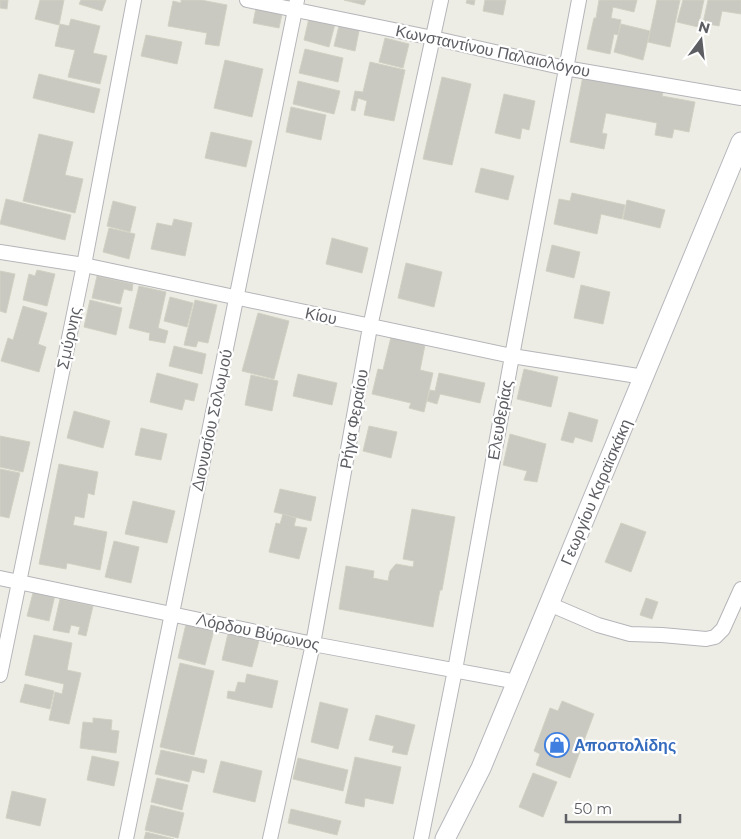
<svg xmlns="http://www.w3.org/2000/svg" width="741" height="839" font-family="Montserrat,sans-serif">
<rect width="100%" height="100%" fill="#edede5"/>
<path fill="#c9c8c1" stroke="#d1d1c3" d="M0 0H8L7 9 0 8Z
M40 0H64L59 25 35 19Z
M81 0H106L102 11 79 4Z
M181 0H201L227 5 219 46 205 44 207 33 168 26 173 1 181 3Z
M344 0H366L364 5Z
M467 0H475L474 5 466 3Z
M485 0H506L503 15 483 11Z
M599 0H637L634 12 613 7 611 18 621 20 618 35 614 34 610 54 587 49 594 18H596Z
M657 0H680L670 47 648 42Z
M683 0H704L698 27 677 22Z
M708 0H741V14L722 11 719 26 703 23Z
M256 8 282 14 279 28 253 23Z
M309 18 335 24 329 47 304 40Z
M71 19 100 26 93 53 107 56 100 84 68 77 75 50 55 46 60 24 69 26Z
M340 22 360 26 355 51 334 46Z
M621 24 650 31 643 60 614 52Z
M146 35 182 42 177 64 141 56Z
M385 38 409 44 403 68 379 62Z
M305 49 343 58 338 82 299 73Z
M225 60 263 69 252 117 214 108Z
M370 62 405 70 394 121 364 115 367 101 358 98 355 111 351 110 355 91 363 92Z
M39 74 100 89 94 113 33 98Z
M583 76 663 92 662 96 695 102 689 132 674 129 672 138 655 135 657 123 606 113 602 133 607 134 604 149 570 142Z
M442 77 471 84 452 165 423 159Z
M298 81 340 91 334 114 293 104Z
M504 94 535 101 529 130 522 128 520 139 495 133Z
M291 107 326 115 321 140 286 132Z
M211 132 252 141 246 167 205 158Z
M39 134 73 142 65 175 83 179 75 213 23 201Z
M481 168 514 176 508 200 475 192Z
M572 193 625 205 622 219 601 214 597 234 554 224 559 199 570 201Z
M6 199 71 215 65 240 0 224Z
M627 200 665 210 660 228 623 219Z
M113 201 136 207 130 232 107 226Z
M174 219 192 223 185 256 151 249 157 223 172 226Z
M109 228 135 234 129 259 103 252Z
M332 238 368 248 362 273 326 264Z
M552 245 580 252 574 278 546 271Z
M406 263 442 272 434 307 398 298Z
M37 270 55 274 47 306 23 300 29 274 35 276Z
M0 271 15 274 6 313 0 311Z
M97 276 133 284 132 291 124 289 120 304 92 298Z
M581 285 610 292 603 324 574 318Z
M139 286 166 292 158 328 168 331 165 343 149 340 150 333 129 328Z
M170 297 193 303 187 327 164 321Z
M90 300 122 308 116 335 84 327Z
M195 300 217 305 208 343 198 341 196 347 184 345Z
M23 306 47 313 38 344 46 347 39 372 1 361 8 338 13 340Z
M258 313 289 321 274 379 242 371Z
M391 337 425 345 420 370 433 373 424 412 409 408 411 403 372 394 378 369 383 370Z
M174 346 206 354 202 374 169 366Z
M524 369 558 377 551 407 517 399Z
M157 373 198 384 194 401 185 399 182 410 150 402Z
M439 373 485 383 480 403 440 394 437 404 427 401 430 390 435 391Z
M298 374 337 383 332 405 293 396Z
M251 375 278 381 272 411 245 405Z
M74 411 110 421 103 448 67 438Z
M569 412 598 420 592 442 575 437 573 443 561 440Z
M369 426 397 432 391 458 363 451Z
M141 428 167 434 161 460 135 455Z
M510 434 546 444 537 482 524 480 527 471 503 465Z
M0 436 30 442 23 472 0 467Z
M59 464 98 472 94 495 88 493 84 518 75 516 73 525 107 532 100 570 67 563 66 569 39 564Z
M0 469 20 473 9 518 0 516Z
M280 489 316 497 311 521 274 512Z
M133 501 175 511 167 543 125 534Z
M412 509 455 517 442 590H440L433 627 339 609 346 566 374 571 373 578 388 581 390 571 396 564 413 567 414 561 403 559Z
M283 514 296 518 294 526 307 528 299 559 269 552 276 523 280 524Z
M621 523 646 532 631 572 605 562Z
M114 541 139 547 131 583 105 577Z
M34 589 55 595 49 621 27 616Z
M646 598 658 602 652 619 640 615Z
M60 599 93 606 86 636 78 634 80 627 71 625 69 633 53 630Z
M186 624 214 630 205 665 178 658Z
M229 629 260 637 252 667 222 660Z
M34 635 72 643 67 670 81 673 69 724 49 720 55 692 62 694 64 684 25 675Z
M180 663 214 671 194 755 160 747Z
M247 674 278 681 272 708 227 698 228 691 235 692 238 682 245 683Z
M25 684 54 691 50 709 20 702Z
M562 701 594 714 570 778 536 765 540 754 534 751 550 708 558 711Z
M320 702 348 709 338 749 311 742Z
M376 715 415 725 407 755 392 752 394 746 369 740Z
M93 718 112 720 111 730 119 731 116 753 80 748 83 722 93 723Z
M161 750 207 760 204 773 192 770 189 782 155 774Z
M92 756 119 762 114 786 87 780Z
M355 757 401 767 393 804 365 798 364 807 345 803Z
M298 758 348 770 343 791 293 779Z
M221 761 262 771 255 802 213 792Z
M533 773 557 782 543 817 519 807Z
M157 778 188 785 182 810 151 802Z
M12 791 46 799 40 826 6 818Z
M151 805 184 813 178 838 145 830Z
M291 809 341 821 337 835 288 823Z
M146 832 174 839H144Z"/>
<g fill="none" stroke-linecap="round" stroke-linejoin="round">
<defs>
<path id="street" d="M247 0 433 38 565 68 741 98
M0 252 84 265 512 356 644 377
M0 578 313 644 517 682
M549 604 598 625 630 634 662 635 706 639 715 637 723 629 741 589
M0 675 84 265 134 0
M126 839 297 0
M270 839 313 644 370 327 441 0
M421 839 455 670 512 356 579 0"/>
<path id="secondary" d="M445 839 481 768 741 142"/>
</defs>
<use href="#street" stroke="#b5b5ba" stroke-width="16"/>
<use href="#secondary" stroke="#b6b7bd" stroke-width="21"/>
<use href="#street" stroke="#fff" stroke-width="14"/>
<use href="#secondary" stroke="#fff" stroke-width="19"/>
</g>
<defs>
<symbol id="shop-ring" viewBox="-11 -11 22 22"><circle r="9.5" fill="#fff" stroke="#3f7fe0" stroke-width="1.5"/><path d="M-5-2.5h2.3a2.7 3.5 0 0 1 5.4 0H5L5.5 6h-11ZM-1.5-2.5h3a1.5 2.3 0 0 0-3 0Z" fill="#3f7fe0"/></symbol>
</defs>
<g fill-rule="evenodd">
<use href="#shop-ring" x="543" y="731" width="28" height="28"/>
</g>
<g text-anchor="middle" dominant-baseline="central" stroke-width="4.5" stroke-linejoin="round" paint-order="stroke">
<g font-size="16" fill="#5c5e63" stroke="#fff">
<text transform="translate(493 51) rotate(12)">Κωνσταντίνου Παλαιολόγου</text>
<text transform="translate(321 316) rotate(12)">Κίου</text>
<text transform="translate(69 338) rotate(-78)">Σμύρνης</text>
<text transform="translate(354 419) rotate(-80)">Ρήγα Φεραίου</text>
<text transform="translate(212 420) rotate(-78)">Διονυσίου Σολωμού</text>
<text transform="translate(500 420) rotate(-80)">Ελευθερίας</text>
<text transform="translate(596 492) rotate(-67)">Γεωργίου Καραϊσκάκη</text>
<text transform="translate(258 632) rotate(12)">Λόρδου Βύρωνος</text>
</g>
<g font-size="16" font-weight="bold" fill="#366cbe" stroke="#fff" text-anchor="start">
<text x="574" y="745">Αποστολίδης</text>
</g>
</g>
<g transform="translate(701 40) rotate(15)" stroke="#ffffff" stroke-width="4" paint-order="stroke">
<path d="M0-4L9 19L0 12L-9 19Z" fill="#5c5e63"/>
<text y="-8" font-size="14" font-weight="bold" text-anchor="middle" fill="#5c5e63">N</text>
</g>
<path d="M566 814v8h114v-8" fill="none" stroke="#5c5e63" stroke-width="2.5"/>
<text x="574" y="814" font-size="15" fill="#5c5e63" stroke="#ffffff" stroke-width="4" paint-order="stroke">50 m</text>
</svg>
